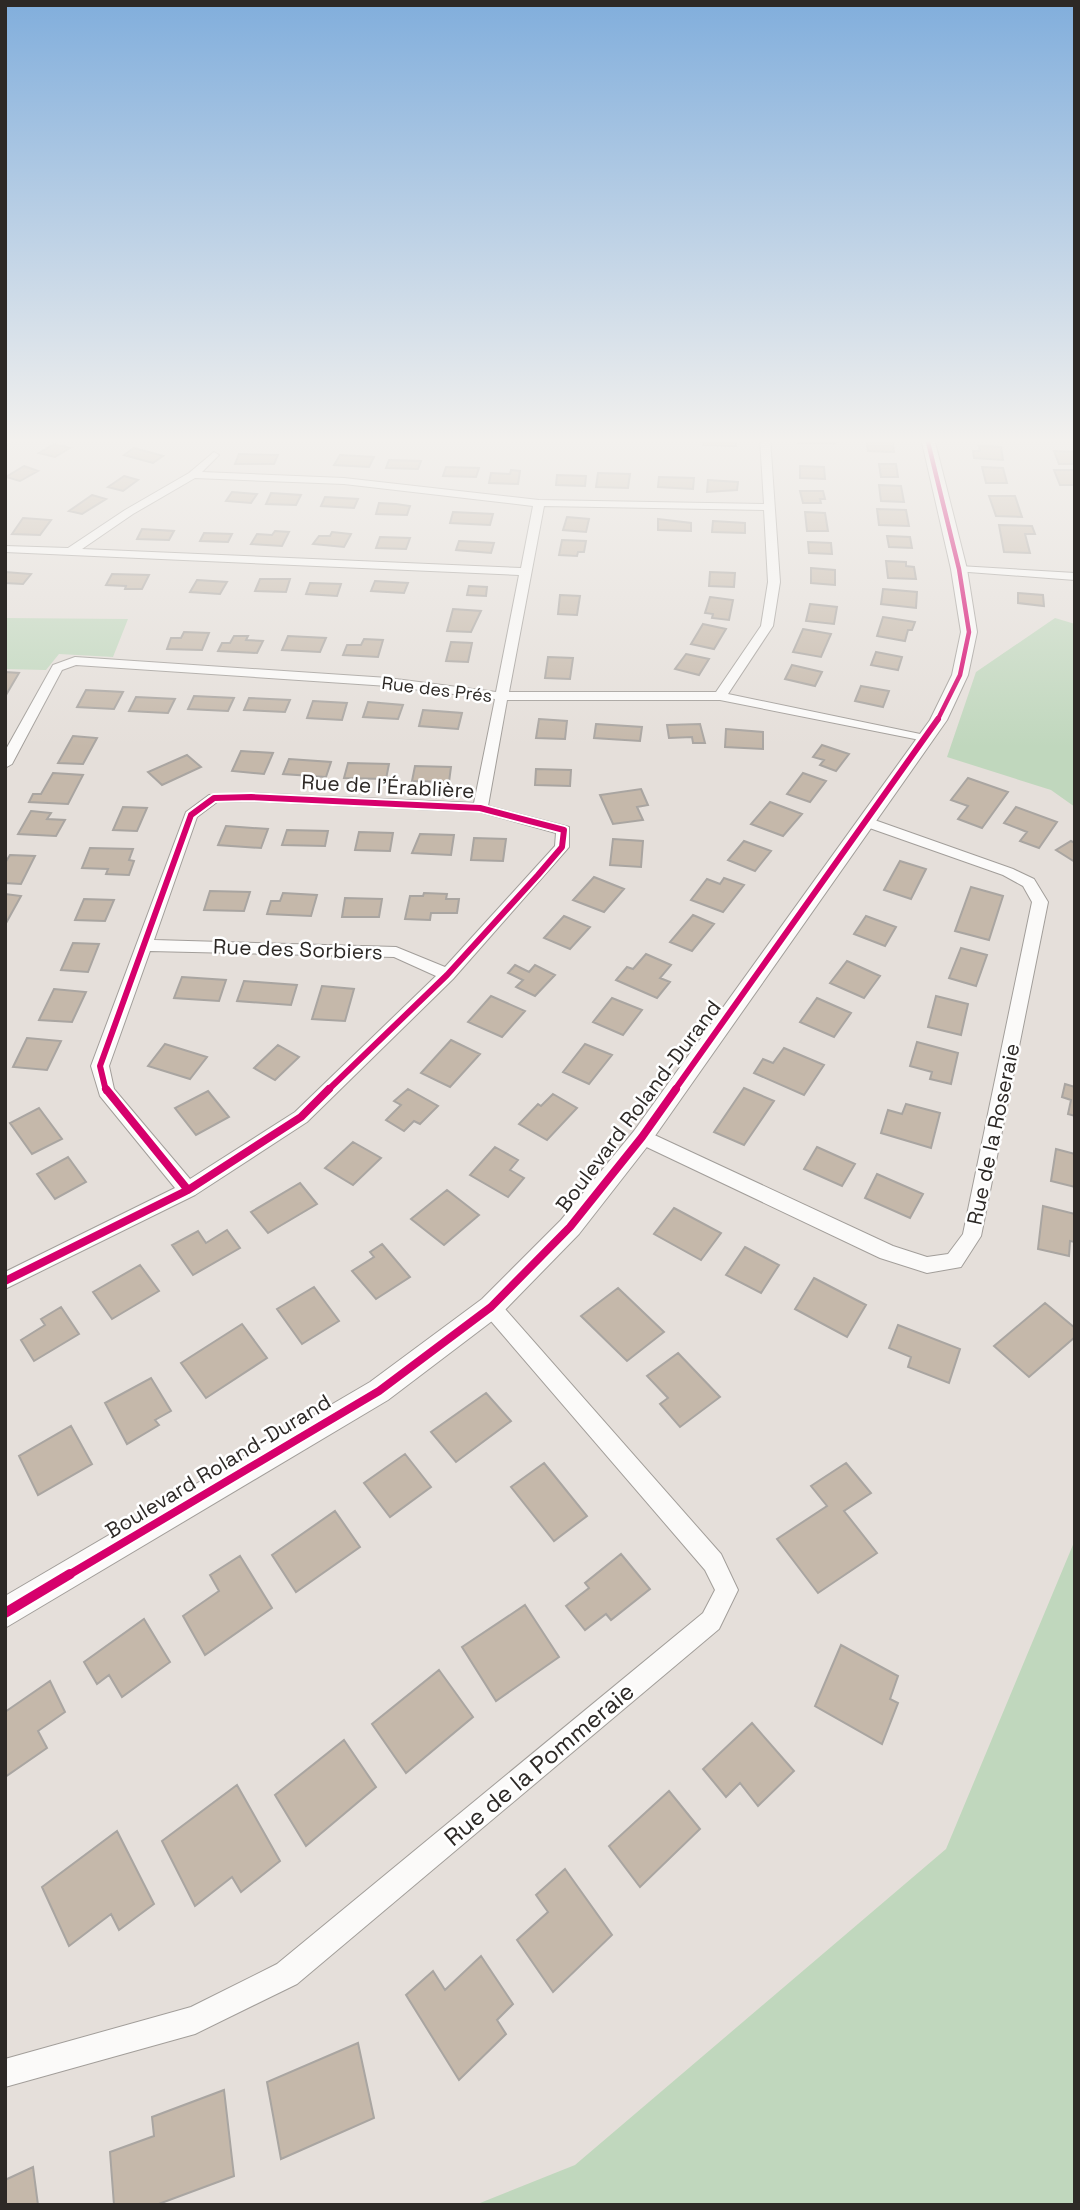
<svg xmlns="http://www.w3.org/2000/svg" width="1080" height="2210" font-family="'Space Grotesk',sans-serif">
<rect width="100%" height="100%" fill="#e5dfda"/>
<path fill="#c0d7bd" d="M5 618 128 619 113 657 59 654 46 670 5 669Z
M1055 618 1075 624V807L1051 790 947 757 976 672Z
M1075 1540V2205H475L575 2165 946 1849Z"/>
<path fill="#c5b8aa" stroke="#a9a5a1" stroke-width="2" d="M703 438H736V446L703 445Z
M797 438H835L836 444 798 443Z
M866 438H892L894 452 868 451Z
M54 444 70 448 55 457 39 453Z
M979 446 1001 447 1003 460 974 458 973 451H980Z
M134 448 163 456 153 463 124 455Z
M1054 451 1075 452V464H1059Z
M239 454 278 455 274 464H235Z
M340 455 374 457 369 467 334 465Z
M389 460 421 461 418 469 386 468Z
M879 464H896L898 477H881Z
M24 466 38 471 20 481 6 477Z
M800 466 824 467 825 479 800 478Z
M446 467 479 468 476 477 443 476Z
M982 467 1003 468 1007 483H986Z
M511 470 520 471 518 484 489 483 491 473 510 474Z
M1054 470H1075V485H1060Z
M598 473 630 474 628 488 596 487Z
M557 475 586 476 585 486 556 485Z
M124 476 138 480 123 491 108 487Z
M659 477 694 478 693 489 658 487Z
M708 480 738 482 737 490 707 492Z
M879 485 901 486 904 502 881 501Z
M800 491H823L825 499H820L821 503H803Z
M232 492 257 494 251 503 226 501Z
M271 493 301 495 296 505 266 504Z
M92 495 106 499 82 514 69 511Z
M989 496H1015L1022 517 996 516Z
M325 497 358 499 354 508 321 506Z
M379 503 396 504 410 506 407 515 376 514Z
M877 509 906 510 909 526 879 525Z
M453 512 493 514 490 525 450 523Z
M805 512 825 513 828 531H807Z
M567 517 589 519 586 532 563 530Z
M23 518 51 520 40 535 12 534Z
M658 519 691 523V531L658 530Z
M713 521 745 523V533L712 532Z
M999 525 1032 526 1035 534H1025L1030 553 1004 552Z
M142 529 174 531 169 540 137 539Z
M275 531 289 532 282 546 251 544 257 534 272 535Z
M332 532 351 534 344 547 313 544 319 536H330Z
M204 533 232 534 228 542 200 541Z
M887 536 910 537 912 548 889 547Z
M380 537 410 538 406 549 376 548Z
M562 540 586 541 584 552H578L577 556 559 555Z
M459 541 494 543 491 553 456 550Z
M808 542 831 543 832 554 809 553Z
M886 561 906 562V566L914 567 916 579 888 578Z
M811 568 835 570V585L811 583Z
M5 572 31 574 23 584 5 583Z
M710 572 735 573 734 587 709 586Z
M112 574 149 575 142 589H125L126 586 106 585Z
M260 579H290L286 592 255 591Z
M197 580 227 582 220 594 190 592Z
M375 581 408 583 404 593 371 591Z
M310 583 341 584 337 596 306 594Z
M469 586 487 587 486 596 467 595Z
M883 589 917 592 916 608 881 604Z
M1018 593 1043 595 1044 606 1018 603Z
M560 595 580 596 577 615 558 614Z
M710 597 733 600 729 620 712 618 713 614 705 613Z
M810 604 837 607 834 624 806 621Z
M453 609 481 611 471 632 447 631Z
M883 617 915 622 912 630H908L905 641 877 636Z
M703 624 726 629 714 649 691 644Z
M803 629 831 634 821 657 793 652Z
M184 632 209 633 202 650 167 649 171 638H181Z
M234 636H248L246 640 263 641 257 653 218 651 222 643H230Z
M288 636 326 638 320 652 282 650Z
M364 639 383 640 378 657 343 655 347 645H361Z
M451 642 472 643 468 662 446 661Z
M876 652 902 657 898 670 871 665Z
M686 654 709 659 699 675 675 669Z
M548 657 573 658 570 679 545 678Z
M792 665 822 672 815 686 785 679Z
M5 672 19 673 6 695H5Z
M861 686 889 691 883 707 855 701Z
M86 690 123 692 114 709 77 707Z
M194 696 234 698 228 711 188 709Z
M136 697 175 699 168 713 129 711Z
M249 698 290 700 285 712 244 710Z
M313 701 347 703 342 720 307 718Z
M368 702 403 705 398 719 363 717Z
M423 710 462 713 458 729 419 726Z
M539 719 567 721 565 739 536 738Z
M596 724 642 727 640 741 594 738Z
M700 724 705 743H693L692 737 669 738 667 725Z
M726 729 763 732V749L725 747Z
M73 736 97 738 83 764 58 763Z
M822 745 849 754 836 771 820 765 824 760 813 757Z
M241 751 273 753 264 774 232 771Z
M187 755 201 767 162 785 148 772Z
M289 759 331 762 326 777 283 774Z
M348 763 389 764 386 779 344 778Z
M415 766 451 767 449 782 412 781Z
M536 769 571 770 570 786 535 785Z
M53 773 83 775 68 804 29 802 33 794H41Z
M803 773 826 781 810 802 787 794Z
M968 778 1008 792 982 828 958 819 968 806 951 800Z
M641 789 648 805 637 807 643 820 613 824 600 795Z
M770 802 802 814 783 836 751 824Z
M123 807 147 808 137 831 113 830Z
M1016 807 1057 822 1039 848 1020 841 1027 832 1004 823Z
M31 811 51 813 47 819 65 820 56 836 18 834Z
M226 826 268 829 261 848 218 845Z
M287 830 328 831 325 846 282 845Z
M359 832 393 833 390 851 355 850Z
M420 834 454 835 451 855 412 853Z
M474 838 506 839 503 861 471 860Z
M613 839 643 841 641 867 610 865Z
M744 841 771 851 755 871 728 860Z
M1071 841 1075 843V862L1056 850Z
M90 848 133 849 129 860 134 861 129 875 106 874 108 869 82 868Z
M10 855 35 856 21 884 5 883V863Z
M900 861 926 869 911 899 884 890Z
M594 877 624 889 604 912 573 900Z
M724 878 744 885 723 912 691 900 707 879 720 884Z
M971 887 1003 896 989 940 955 931Z
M210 891 250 892 244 911 204 910Z
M283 893 317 895 311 916 267 914 271 901H280Z
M424 893 447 894 446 899H459L457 913H431L430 920 405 919 410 896H423Z
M5 894 21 896 5 925Z
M345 898 382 899 379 917H342Z
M84 899 114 900 105 921 75 920Z
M693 915 714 924 692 951 670 942Z
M564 916 590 927 570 949 544 938Z
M866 916 896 927 885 946 854 934Z
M73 943 99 944 88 972 61 970Z
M961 948 987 955 976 986 949 978Z
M646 954 671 965 660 978 670 982 657 998 616 980 627 967 633 969Z
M847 961 880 976 864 998 830 983Z
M515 965 529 972 535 965 555 975 535 996 516 987 523 980 508 973Z
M182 977 226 980 219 1001 174 998Z
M244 981 297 985 291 1005 237 1001Z
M322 986 354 989 345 1021 312 1019Z
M54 989 86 992 72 1022 39 1020Z
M491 996 525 1011 502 1037 468 1022Z
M936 996 968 1004 961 1035 928 1027Z
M612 998 642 1010 623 1035 593 1022Z
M817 998 851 1013 834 1037 800 1022Z
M27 1038 61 1041 47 1070 13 1067Z
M451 1040 480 1054 450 1087 421 1073Z
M917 1042 958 1053 951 1084 930 1079 932 1072 910 1066Z
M165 1044 207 1057 190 1079 148 1066Z
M585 1044 612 1055 589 1084 563 1072Z
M278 1045 299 1057 275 1080 254 1068Z
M784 1048 824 1065 804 1095 754 1073 763 1059 773 1063Z
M1065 1084 1075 1087V1116L1068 1114 1071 1100 1062 1097Z
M744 1088 774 1101 744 1145 714 1132Z
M408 1089 438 1106 420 1124 414 1121 404 1131 386 1120 401 1105 394 1101Z
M208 1091 229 1117 196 1135 175 1108Z
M553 1094 577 1108 547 1140 519 1124 538 1104 541 1106Z
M906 1104 940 1113 931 1148 881 1133 888 1110 902 1114Z
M39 1108 62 1139 32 1154 10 1123Z
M353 1142 381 1158 353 1185 325 1168Z
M495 1147 518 1160 510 1170 524 1178 508 1197 470 1175Z
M817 1147 855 1164 842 1186 804 1169Z
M1056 1149 1075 1154V1187L1051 1181Z
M68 1157 86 1182 55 1199 37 1174Z
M877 1174 923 1194 910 1218 865 1198Z
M300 1183 317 1204 268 1233 251 1212Z
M447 1190 479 1215 444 1245 411 1219Z
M1043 1206 1075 1214V1242L1070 1241 1069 1256 1038 1249Z
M674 1208 721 1233 701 1260 654 1234Z
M227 1230 240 1248 193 1275 172 1245 198 1231 206 1243Z
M382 1244 410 1277 376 1299 352 1271 374 1257 370 1252Z
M745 1247 779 1265 761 1293 726 1275Z
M140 1265 159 1291 112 1319 93 1292Z
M814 1278 866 1305 847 1337 795 1309Z
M314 1287 339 1321 302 1344 277 1309Z
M618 1288 664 1332 627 1361 581 1316Z
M1045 1303 1075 1328V1337L1029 1377 994 1346Z
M61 1307 79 1334 34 1361 21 1340 45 1325 41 1319Z
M242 1324 267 1358 206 1398 181 1363Z
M898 1325 960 1349 949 1383 908 1367 911 1357 889 1348Z
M678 1353 720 1397 680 1427 660 1404 668 1398 647 1376Z
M151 1378 171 1411 155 1420 159 1425 127 1444 105 1403Z
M486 1393 511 1421 456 1462 431 1432Z
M71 1426 92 1464 38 1495 19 1456Z
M405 1454 431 1487 390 1517 364 1483Z
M544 1463 587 1516 554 1541 511 1487Z
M846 1463 871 1493 844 1511 877 1553 818 1593 777 1539 827 1506 811 1486Z
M335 1511 360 1547 296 1592 272 1555Z
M621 1554 650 1589 611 1620 606 1614 585 1630 566 1606 589 1588 585 1583Z
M240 1556 272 1608 205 1655 183 1616 219 1591 210 1575Z
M525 1605 559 1657 496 1701 462 1647Z
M144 1619 170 1662 122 1697 109 1675 97 1684 84 1662Z
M841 1645 898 1676 890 1699 898 1703 882 1744 815 1706Z
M439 1670 473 1717 406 1773 372 1724Z
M50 1681 65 1712 38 1731 47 1748 5 1777V1712Z
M752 1723 794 1771 758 1806 740 1783 726 1797 703 1769Z
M344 1740 376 1787 306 1846 275 1795Z
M237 1785 280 1861 241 1892 232 1877 195 1906 162 1841Z
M669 1791 700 1829 640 1887 609 1846Z
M117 1831 154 1904 119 1930 111 1914 69 1946 42 1887Z
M565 1869 612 1935 553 1992 517 1940 548 1912 536 1895Z
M481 1956 513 2004 497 2020 506 2034 459 2080 406 1995 433 1971 445 1990Z
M358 2043 374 2118 281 2159 267 2082Z
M224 2090 234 2176 156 2205H114L110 2152 154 2136 152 2117Z
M33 2167 38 2205H5V2180Z"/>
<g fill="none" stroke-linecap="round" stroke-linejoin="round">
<defs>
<path id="minor" d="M19 438 5 446V439Z
M760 438H770L780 582 773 626 728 694 925 735 930 736V742L720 700H507L488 806 569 827V847L453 979 307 1122 195 1195 5 1289V1272L175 1188 100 1096 91 1066 186 812 209 795 251 793 474 803 495 699 388 686 76 665 62 670 12 764 5 768V751L53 665 75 657 388 678 496 692 519 575 5 552V546L68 548 125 510 189 473 214 452 219 455 202 472 344 478 539 500 764 504ZM195 478 344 484 533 506 521 568 82 549 133 514ZM544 506 764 510 768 582 761 626 716 692H509ZM251 801 480 812 556 833 555 846 445 967 396 947 154 940 197 817 217 802ZM150 951 394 957 436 976 295 1112 190 1179 114 1089 109 1066Z
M959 566 1075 573V580L955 571 953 569Z
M866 817 1013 869 1034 879 1048 902 981 1236 961 1267 927 1273 880 1258 636 1142 633 1137 636 1132H648L893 1246 927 1257 948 1254 963 1234 1032 902 1023 886 1003 875 861 825 859 822 861 819Z
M491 1298 498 1301 721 1554 738 1590 719 1629 297 1984 195 2034 5 2087V2059L191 2007 277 1964 703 1613 715 1590 705 1570 484 1313 481 1307 484 1301Z"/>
<path id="tertiary" d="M921 438H934L967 569 977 632 968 675 947 720 650 1143 579 1234 500 1315 388 1400 5 1628V1596L370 1382 482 1299 561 1220 634 1131 930 720 952 675 961 632 951 569Z"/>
</defs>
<use href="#minor" stroke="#a29e9a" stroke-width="2"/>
<use href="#tertiary" stroke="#a29e9a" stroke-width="2"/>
<use href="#minor" fill="#fbfaf9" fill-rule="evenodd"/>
<use href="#tertiary" fill="#fbfaf9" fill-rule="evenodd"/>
<defs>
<path id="cycleway-far3" d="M927 438 959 569 969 632 960 675 937 721"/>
<path id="cycleway-far2" d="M106 1091 100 1066 191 815 214 798 251 797 480 808 564 830 562 847 538 875 447 975 327 1091
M674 1091 938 719"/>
<path id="cycleway-far1" d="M106 1089 188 1190
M188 1190 301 1117 329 1089
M5 1281 188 1190
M67 1576 379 1391 491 1307 570 1227 642 1137 676 1089"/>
<path id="cycleway" d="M5 1613 70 1574"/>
</defs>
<use href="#cycleway-far3" stroke="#fff" stroke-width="7"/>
<use href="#cycleway-far2" stroke="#fff" stroke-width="10"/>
<use href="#cycleway-far1" stroke="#fff" stroke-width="12"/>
<use href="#cycleway" stroke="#fff" stroke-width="15"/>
<use href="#cycleway-far3" stroke="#d6006c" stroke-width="4.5"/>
<use href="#cycleway-far2" stroke="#d6006c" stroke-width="6"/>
<use href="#cycleway-far1" stroke="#d6006c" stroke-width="8"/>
<use href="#cycleway" stroke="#d6006c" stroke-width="10"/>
</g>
<linearGradient id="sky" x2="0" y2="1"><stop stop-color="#81aedc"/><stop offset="0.59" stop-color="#f3f1ee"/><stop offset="1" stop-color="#f3f1ee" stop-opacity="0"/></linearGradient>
<rect width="1080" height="747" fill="url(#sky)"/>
<g text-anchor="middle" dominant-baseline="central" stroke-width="5" stroke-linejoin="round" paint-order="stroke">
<g font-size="18" fill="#2d2926" stroke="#fff">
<text transform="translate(437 689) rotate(7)">Rue des Prés</text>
</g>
<g font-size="21" fill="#2d2926" stroke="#fff">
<text transform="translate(388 786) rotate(3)">Rue de l'Érablière</text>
<text transform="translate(298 949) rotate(2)">Rue des Sorbiers</text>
<text transform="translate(638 1106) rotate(-53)">Boulevard Roland-Durand</text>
<text transform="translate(993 1134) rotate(-78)">Rue de la Roseraie</text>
<text transform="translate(218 1466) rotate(-31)">Boulevard Roland-Durand</text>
</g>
<g font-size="24" fill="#2d2926" stroke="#fff">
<text transform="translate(539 1764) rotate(-40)">Rue de la Pommeraie</text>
</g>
</g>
<rect width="1080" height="2210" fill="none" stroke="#2d2926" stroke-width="14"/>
</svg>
